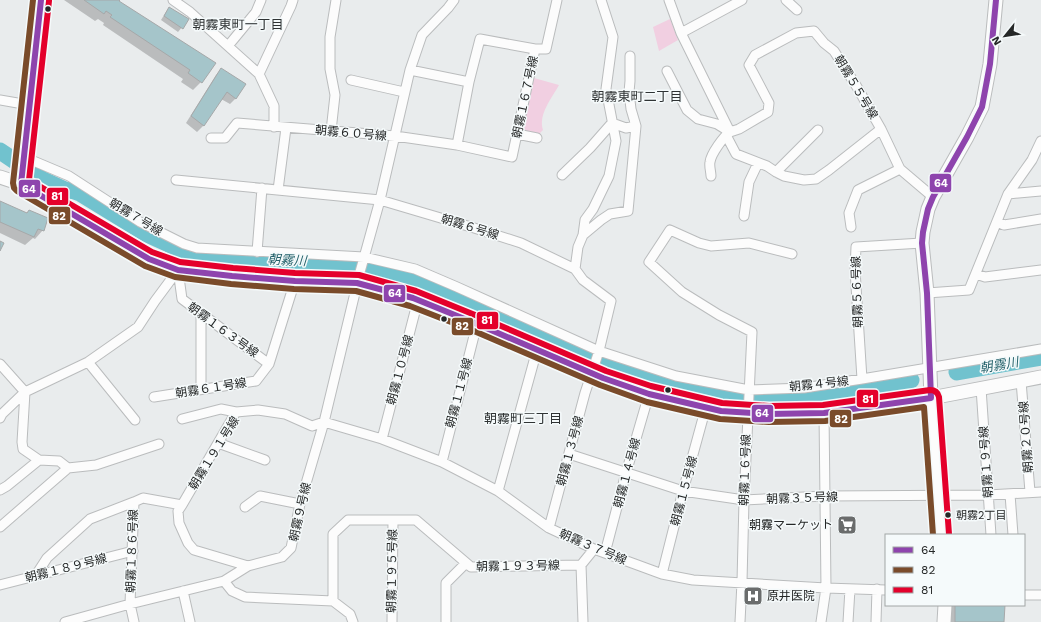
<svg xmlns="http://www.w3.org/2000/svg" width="1041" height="622" font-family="'Work Sans','Noto Sans JP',sans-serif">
<rect width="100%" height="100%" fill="#e9eced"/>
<path fill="#f1cfe1" d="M670 19 678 40 659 51 653 27Z
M534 78 559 85C552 98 538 114 543 130L539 134 523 131Z"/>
<path fill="#0003" d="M64 0H119L118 1 215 63 201 82 193 90 181 82 183 79 103 25 104 23 98 19 95 21Z
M169 8 188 20 178 32 161 20 166 12Z
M222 69 236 98 230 104 221 99 203 126 197 132 186 123 216 75Z
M0 202 26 213 29 211 43 230 35 239 33 238 25 245 0 233Z
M953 605H1004L1003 622H947V610Z"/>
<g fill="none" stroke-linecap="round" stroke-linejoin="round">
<path stroke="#71c2ce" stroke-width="17" d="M0 151 43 180 67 191 72 190 80 193 147 234 169 244 187 254 264 258 313 262 375 268 402 274 489 307 580 351 618 368 675 383 744 396 768 398 801 397 873 388 911 380
M957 372 1041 357"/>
</g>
<path fill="#a5c5ca" stroke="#a6a8a9" d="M84 0H120L119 1 216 63 202 83 188 73 190 70 110 17 112 15 106 11 104 14Z
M169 7 189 19 183 29 164 16Z
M221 68 246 84 236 99 227 92 204 126 191 116Z
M0 201 27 213 29 210 48 218 44 231 38 229 34 237 0 222Z
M0 241 4 243 0 251Z
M955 605H1005L1004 622H955Z"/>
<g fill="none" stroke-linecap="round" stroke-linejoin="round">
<defs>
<path id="street" d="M173 0 190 12 259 74 274 106V127
M669 0 681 33 742 0
M786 0 797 10
M681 33 730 132 739 129 768 112 769 103 749 65 755 55 796 33 814 31 824 43 834 51 857 87 881 129 900 169 933 197
M228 46 256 12 261 0
M535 49H546L557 0
M630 56V81L629 92 631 109 636 126
M410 70 469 82
M667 71 687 110 698 119 717 124 730 132C723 137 711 154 710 162 709 166 711 172 711 176
M259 74 291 6 293 0
M351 80 404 92
M0 100 29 105
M331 131 335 95 330 69V37L336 0
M517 134 537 138
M726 135 736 154 767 166 776 172 784 176 804 180 816 179 829 170 881 129
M211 138H225L237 123 395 136 457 145 512 157 535 49 480 39 469 82 457 145
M24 157 69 176 140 222 184 244 197 248 364 257 415 269 457 287 599 351 676 376 749 390 804 388 862 379 1041 349
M776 172 818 130
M562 175 590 148 612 123 626 128 636 126 628 211 610 214 601 220 583 235
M176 180 380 200 471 227 521 243 575 269 583 280 611 301 599 351 585 393 549 528
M278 190 286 128
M1008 194 1041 191
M744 216 749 182 758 163
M997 222 1004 225 1041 219
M851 227 849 213 858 190 900 169
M257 252 262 188
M575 269 578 247 583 235 585 220 593 209 609 176 616 141 606 89 613 37 601 0
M178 270 182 299 269 364
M976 274 985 277 1041 270
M927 293 969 290 1008 194 1032 160 1041 141
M88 362 135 420
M0 364 25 392 2 414 0 418
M862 379 855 270 856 247 922 243
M1021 381 1030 492
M981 388 991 535
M201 389V314
M154 397 256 381 269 364 295 281
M182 419 221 409 236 412
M382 439 418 300
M218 443 265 460
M569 454 683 491 744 500 825 496 988 495 1041 492
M442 462 477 324
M68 468 96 465 159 444
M0 490 7 486 39 460
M498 491 537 350
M1010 494 1013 535
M134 502 143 498 182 505 236 412 258 410 285 414 312 426 324 422 382 439 442 462 498 491 549 528 594 549 662 574 693 580 826 588 886 590
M182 505 178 511 179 523 188 543 194 550 248 566
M245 507 260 496 300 504
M0 527 68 468 59 461 39 460 23 449 22 442 25 392 88 362 138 327 155 301 178 270
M605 553 626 473 649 394
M581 565 583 622
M662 574 683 491 706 407
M36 575 47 558 90 519 134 502 130 604 134 622
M0 585 133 551
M183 591 190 622
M1024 595H1041
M333 601V534L348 520H416L471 567 581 565 594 549
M65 622 130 604 224 581
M353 622 350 614 333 601 245 597 232 591 224 581 248 566 282 557 291 548 300 504 324 422 360 272 380 200 410 70 422 35 448 8 454 0
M392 622 393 520
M446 622V583L466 563
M740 622 742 582 744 500 752 332 719 315 682 292 649 262 670 230 699 243 711 246 749 243 792 254
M821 622 826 588 824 413
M848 622 850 589
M876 622 877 589"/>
<path id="secondary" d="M0 177 21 184 149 259 178 270 232 276 295 281 357 283 413 298 477 324 603 378 649 394 721 411 748 413 769 414 824 413 931 398 1041 377
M21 184 29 105 41 0
M941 535 931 398 927 293 922 243 923 232 928 209 933 197 967 137 982 107 990 64 996 0
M944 622 945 605"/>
</defs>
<use href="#street" stroke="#babcbd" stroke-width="11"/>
<use href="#secondary" stroke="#babcbd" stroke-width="15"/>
<use href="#street" stroke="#fcfcfc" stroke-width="9"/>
<use href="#secondary" stroke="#fcfcfc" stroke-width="13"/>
<defs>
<path id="bus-1" d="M41 0 21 184 149 259 178 270 232 276 295 281 357 283 413 298 477 324 603 378 649 394 721 411 769 414 824 413 931 398 927 293 922 243 923 232 928 209 933 197 967 137 982 107 990 64 996 0"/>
<path id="bus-2" d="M33 0 13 183 14 188 17 191 145 266 175 277 231 284 294 289 356 291 410 306 474 331 600 385 647 402 720 419 769 422 825 421 924 407 933 535"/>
<path id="bus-3" d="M49 1 29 180 152 252 180 262 233 268 295 273 359 275 416 291 480 317 606 371 651 386 722 403 769 406 823 405 930 390C935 390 938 393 939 397L949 534"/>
</defs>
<use href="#bus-1" stroke="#f5fafb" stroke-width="9"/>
<use href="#bus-2" stroke="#f5fafb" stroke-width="9"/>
<use href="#bus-3" stroke="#f5fafb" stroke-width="9"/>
<use href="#bus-1" stroke="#8e44ad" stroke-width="6"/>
<use href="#bus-2" stroke="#7a4b2a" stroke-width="6"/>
<use href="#bus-3" stroke="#e4002b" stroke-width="6"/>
</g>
<defs>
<symbol id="supermarket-square" viewBox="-11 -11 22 22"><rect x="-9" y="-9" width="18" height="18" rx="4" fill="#6a6c6c" stroke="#f5fafb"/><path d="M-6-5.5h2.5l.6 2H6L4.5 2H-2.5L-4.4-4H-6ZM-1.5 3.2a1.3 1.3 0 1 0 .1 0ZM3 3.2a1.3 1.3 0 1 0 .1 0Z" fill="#fff"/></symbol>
<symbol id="hospital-square" viewBox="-11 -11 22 22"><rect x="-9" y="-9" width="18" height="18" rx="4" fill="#6a6c6c" stroke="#f5fafb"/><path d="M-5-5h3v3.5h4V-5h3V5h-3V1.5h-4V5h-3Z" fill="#fff"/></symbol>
</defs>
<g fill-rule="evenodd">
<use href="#supermarket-square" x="836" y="514" width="22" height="22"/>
<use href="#hospital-square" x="742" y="585" width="22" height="22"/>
</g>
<g fill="#252727" stroke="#f5fafb" stroke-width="1.5">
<circle cx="48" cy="9" r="3.5"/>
<circle cx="444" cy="319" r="3.5"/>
<circle cx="668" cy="390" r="3.5"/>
<circle cx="948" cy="515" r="3.5"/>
</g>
<g text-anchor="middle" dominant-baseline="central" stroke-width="3" stroke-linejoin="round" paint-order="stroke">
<g font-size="11" fill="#252727" stroke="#f5fafb" text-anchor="start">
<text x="956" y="515">朝霧2丁目</text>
</g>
<g font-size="12" fill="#252727" stroke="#f5fafb">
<text transform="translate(856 87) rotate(59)">朝霧５５号線</text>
<text transform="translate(525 97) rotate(-78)">朝霧１６７号線</text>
<text transform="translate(351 133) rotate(5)">朝霧６０号線</text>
<text transform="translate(136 217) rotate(31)">朝霧７号線</text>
<text transform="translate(470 227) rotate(17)">朝霧６号線</text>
<text transform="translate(857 292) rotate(-92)">朝霧５６号線</text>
<text transform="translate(223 330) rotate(36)">朝霧１６３号線</text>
<text transform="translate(400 370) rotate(-75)">朝霧１０号線</text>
<text transform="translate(819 384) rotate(-6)">朝霧４号線</text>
<text transform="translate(211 388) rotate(-9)">朝霧６１号線</text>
<text transform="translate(459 393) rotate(-75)">朝霧１１号線</text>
<text transform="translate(1026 437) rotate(-94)">朝霧２０号線</text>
<text transform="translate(570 451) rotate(-75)">朝霧１３号線</text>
<text transform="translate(214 453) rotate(-58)">朝霧１９１号線</text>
<text transform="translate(986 462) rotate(-94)">朝霧１９号線</text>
<text transform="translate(745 470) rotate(-88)">朝霧１６号線</text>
<text transform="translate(627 473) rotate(-75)">朝霧１４号線</text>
<text transform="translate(684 491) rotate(-75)">朝霧１５号線</text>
<text transform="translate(802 498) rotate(-2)">朝霧３５号線</text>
<text transform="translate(300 512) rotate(-77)">朝霧９号線</text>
<text transform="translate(593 547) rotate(23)">朝霧３７号線</text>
<text transform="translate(132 551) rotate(-88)">朝霧１８６号線</text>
<text transform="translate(518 566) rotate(-1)">朝霧１９３号線</text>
<text transform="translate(66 568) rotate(-14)">朝霧１８９号線</text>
<text transform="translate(392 571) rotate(-89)">朝霧１９５号線</text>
</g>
<g font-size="12" fill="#252727" stroke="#f5fafb" text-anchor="end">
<text x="833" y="525">朝霧マーケット</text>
<text x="767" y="596" text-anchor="start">原井医院</text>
</g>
<g font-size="13" fill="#2f3334" stroke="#f5fafb">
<text x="238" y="24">朝霧東町一丁目</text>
<text x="637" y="96">朝霧東町二丁目</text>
<text x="523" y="418">朝霧町三丁目</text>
</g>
<g font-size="13" font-style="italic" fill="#25626b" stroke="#f5fafb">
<text transform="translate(287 260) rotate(3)">朝霧川</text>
<text transform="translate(999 365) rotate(-10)">朝霧川</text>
</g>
</g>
<g stroke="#f5fafb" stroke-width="1.5">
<rect x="929" y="173" width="23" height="20" rx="4" fill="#8e44ad"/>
<rect x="18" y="179" width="23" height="19" rx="4" fill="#8e44ad"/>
<rect x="46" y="187" width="23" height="19" rx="4" fill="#e4002b"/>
<rect x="48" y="206" width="23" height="19" rx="4" fill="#7a4b2a"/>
<rect x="383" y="284" width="23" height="19" rx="4" fill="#8e44ad"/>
<rect x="476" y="311" width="23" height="19" rx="4" fill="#e4002b"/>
<rect x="451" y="317" width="23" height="19" rx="4" fill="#7a4b2a"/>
<rect x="856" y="389" width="23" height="19" rx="4" fill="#e4002b"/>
<rect x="751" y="404" width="23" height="19" rx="4" fill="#8e44ad"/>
<rect x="829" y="409" width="23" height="19" rx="4" fill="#7a4b2a"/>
</g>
<g font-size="11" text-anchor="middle" font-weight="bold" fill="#fff">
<text x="941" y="187">64</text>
<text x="29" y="193">64</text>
<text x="57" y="200">81</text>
<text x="59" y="220">82</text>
<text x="395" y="297">64</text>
<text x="487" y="324">81</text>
<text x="462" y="330">82</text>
<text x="868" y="403">81</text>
<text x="762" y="417">64</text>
<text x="841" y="423">82</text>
</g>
<rect x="885" y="534" width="140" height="72" fill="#f5fafb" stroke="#a2a6a6"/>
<rect x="893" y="547" width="20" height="6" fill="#8e44ad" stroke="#a2a6a6"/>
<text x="921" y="554" font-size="12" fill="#252727">64</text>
<rect x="893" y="567" width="20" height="6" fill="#7a4b2a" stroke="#a2a6a6"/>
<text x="921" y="574" font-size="12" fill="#252727">82</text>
<rect x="893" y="587" width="20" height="6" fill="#e4002b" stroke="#a2a6a6"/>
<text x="921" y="594" font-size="12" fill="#252727">81</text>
<g transform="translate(1005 36) rotate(240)" stroke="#f5fafb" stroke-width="3" paint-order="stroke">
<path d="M0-3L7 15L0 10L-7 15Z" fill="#252727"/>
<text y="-6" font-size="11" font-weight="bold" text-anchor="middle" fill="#252727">N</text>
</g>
</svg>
